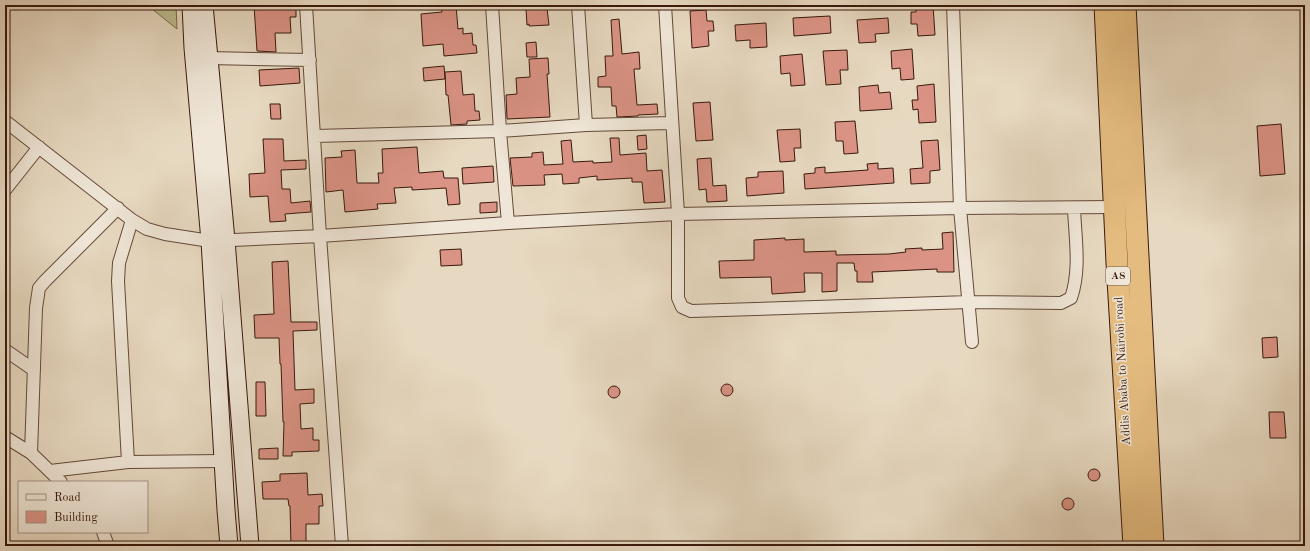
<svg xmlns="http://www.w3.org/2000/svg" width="1310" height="551" font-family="'Old Standard TT',serif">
<rect width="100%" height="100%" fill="#e7d9c1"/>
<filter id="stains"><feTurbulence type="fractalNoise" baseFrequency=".005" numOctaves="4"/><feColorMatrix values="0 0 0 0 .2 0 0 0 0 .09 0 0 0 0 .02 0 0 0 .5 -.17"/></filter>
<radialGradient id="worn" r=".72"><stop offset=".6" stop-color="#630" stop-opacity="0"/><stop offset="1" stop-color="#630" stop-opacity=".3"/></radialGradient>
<path fill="#bcbd8e" stroke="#7a6b4d" d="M147 5H176L177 29Z"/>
<path fill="#db9385" stroke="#39190c" d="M254 5H264V8L296 7V17H290L291 33H275L276 52 257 51Z
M441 5H456L458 29 463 28V34L472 33 473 45H476L477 53 444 56 443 44 423 46 421 14 442 12Z
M916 5H933L935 35 918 36 917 24H911V12H916Z
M547 8 549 25 529 26V24L527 25 526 9Z
M706 10 707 21H713L714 31H708L709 46 692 48 690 11Z
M830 16 831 33 794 36 793 18Z
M888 18 889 33 875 34 876 42 859 43 857 20Z
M619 19 622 54 639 52 640 69H634L637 105 657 104 658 114 638 115V116L617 117 616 106H612L611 87H598V77L606 76 605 56H613L611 20Z
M766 23 767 47 750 48V40L736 41 735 25Z
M536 42 537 57H527L526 43Z
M912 49 914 79 901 80 900 68 892 69 891 51Z
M847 50 848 70H840L841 84 826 85 823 51Z
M802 54 805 85 791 86 790 73 781 74 780 56Z
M548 58 549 74H547L550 117 507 119 506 95 517 94 516 78 530 77 529 59Z
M444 66 445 79 424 81 423 68Z
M299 68 300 83 260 86 259 70Z
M461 71 463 95 474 94 475 111H479L480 120 467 121V124L451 125 448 95H446L445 72Z
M934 84 936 122 919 123 918 109 913 110 912 100H918L917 86Z
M878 85 879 93 890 92 892 109 860 111 859 87Z
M710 102 713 140 696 141 693 103Z
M270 104H280L281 119H271Z
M855 121 858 153 844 154 843 141H836L835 122Z
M1281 124 1285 174 1260 176 1257 126Z
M800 129 801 148H794L795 161 780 162 777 130Z
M646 135 647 149 638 150 637 136Z
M610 138H619L620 155 646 153 647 171 662 170 665 202 644 203 642 182H632V178L597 180V176L579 178V183L563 184 562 174 544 175 545 185 513 186 510 158 532 157V153L543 152 544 165 563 164 561 141 571 140 573 162 593 161V163L612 162Z
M263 139H283L284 161 306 160V169L281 170 282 189H290L291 203 310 201 311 212 285 214 286 221 270 222 268 196 250 197 249 174 265 173Z
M938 140 940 170 930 171V183L911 184 910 169 923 168 921 141Z
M417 147 419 173 443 171 444 178H458L460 204 448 205 446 188 412 190V187L394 188 396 203 377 204 378 209 345 212 343 190 326 192 325 158 342 157 341 151 355 150 357 183H379L378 173H383L382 149Z
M711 158 713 186 726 185 727 201 707 202 706 189 699 190 697 159Z
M878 163V169L893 168 894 183 805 189 804 174 815 173V168L825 167V173L868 170 867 164Z
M493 166 494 182 463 184 462 168Z
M783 171 784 193 747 196 746 178 758 177V172Z
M497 202V212L480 213V203Z
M953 232 954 272H937V269L872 272 873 282H857V271H855L854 263H837V291L822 292V273H804L805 292 787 293 772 294 771 277 720 278 719 261 754 260V240L785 238V240L804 239V252L836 251V255L889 254 906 252 905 249 922 248V250L943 249 942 233Z
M461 249 462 265 441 266 440 250Z
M288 261 291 322H317V330L293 331 295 390 314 389V403L300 404 301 429 313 428V440H319V451L292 452V456H283L284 422H283L281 364H280L279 338H255L254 315 274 314 272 262Z
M1277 337 1278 357 1263 358 1262 338Z
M256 382H265L266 416H256Z
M721 390a6 6 0 1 1 12 0a6 6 0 1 1-12 0Z
M608 392a6 6 0 1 1 12 0a6 6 0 1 1-12 0Z
M1269 412H1284L1286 438H1270Z
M278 448V459H259V449Z
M1088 475a6 6 0 1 1 12 0a6 6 0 1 1-12 0Z
M307 473 308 495 322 494 323 506H319V524H306V546H291L290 506H289L288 499H263L262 482 280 481V474Z
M1062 504a6 6 0 1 1 12 0a6 6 0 1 1-12 0Z"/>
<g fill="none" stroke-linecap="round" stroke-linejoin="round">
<defs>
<path id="minor" d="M306 5 320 236 342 546
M492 5 500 131 508 223
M578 5 586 125
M665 5 678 214V298L682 307 691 311 969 302 1061 303 1071 298C1081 269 1075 237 1074 208
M953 5 960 208 972 342
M202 54 208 58 310 60
M5 121 132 220 147 229 165 234 210 241 320 236 508 223 678 214 960 208 1114 207
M315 136 500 131 586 125 671 123
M5 190 39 147
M5 350 34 370
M5 437 31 453 61 482
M31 453 36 308 39 288 45 281 118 208
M128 462 118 281 119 263 132 220
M50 471 128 462 223 461
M103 532 108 546"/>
<path id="secondary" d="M191 5 193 48 210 241 226 510 229 546
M204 5 226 240 250 546"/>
<path id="trunk" d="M1105 5 1117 263 1134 546
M1125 5 1153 546"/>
</defs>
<use href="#minor" stroke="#644939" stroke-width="14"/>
<use href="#secondary" stroke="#39190c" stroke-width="19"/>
<use href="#trunk" stroke="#39190c" stroke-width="23"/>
<use href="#minor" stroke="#efe6d7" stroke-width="12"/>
<use href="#secondary" stroke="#efe6d7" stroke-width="17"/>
<use href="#trunk" stroke="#e4bc80" stroke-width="21"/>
</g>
<g text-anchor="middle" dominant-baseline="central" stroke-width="3" stroke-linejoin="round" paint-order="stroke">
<rect fill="#efe6d7" stroke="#705649" stroke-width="1" x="1106" y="267" width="24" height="18" rx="3"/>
<g font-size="11" font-weight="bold" fill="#39190c">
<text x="1118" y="276">A8</text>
</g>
<g font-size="12" fill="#39190c" stroke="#efe6d7">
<text transform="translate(1123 371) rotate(-93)">Addis Ababa to Nairobi road</text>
</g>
</g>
<rect width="1310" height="551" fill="none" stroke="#e7d9c1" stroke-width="20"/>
<rect x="6" y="6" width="1298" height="539" fill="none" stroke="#39190c" stroke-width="2"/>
<rect x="10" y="10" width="1290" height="531" fill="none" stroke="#39190c"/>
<rect x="18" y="481" width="130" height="52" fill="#efe6d7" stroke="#a69486"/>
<rect x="26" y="494" width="20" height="6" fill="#efe6d7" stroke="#a69486"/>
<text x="54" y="501" font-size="12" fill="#39190c">Road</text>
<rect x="26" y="511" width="20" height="12" fill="#db9385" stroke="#a69486"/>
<text x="54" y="521" font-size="12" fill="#39190c">Building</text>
<rect width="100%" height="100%" filter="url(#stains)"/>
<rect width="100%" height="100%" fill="url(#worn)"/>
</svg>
